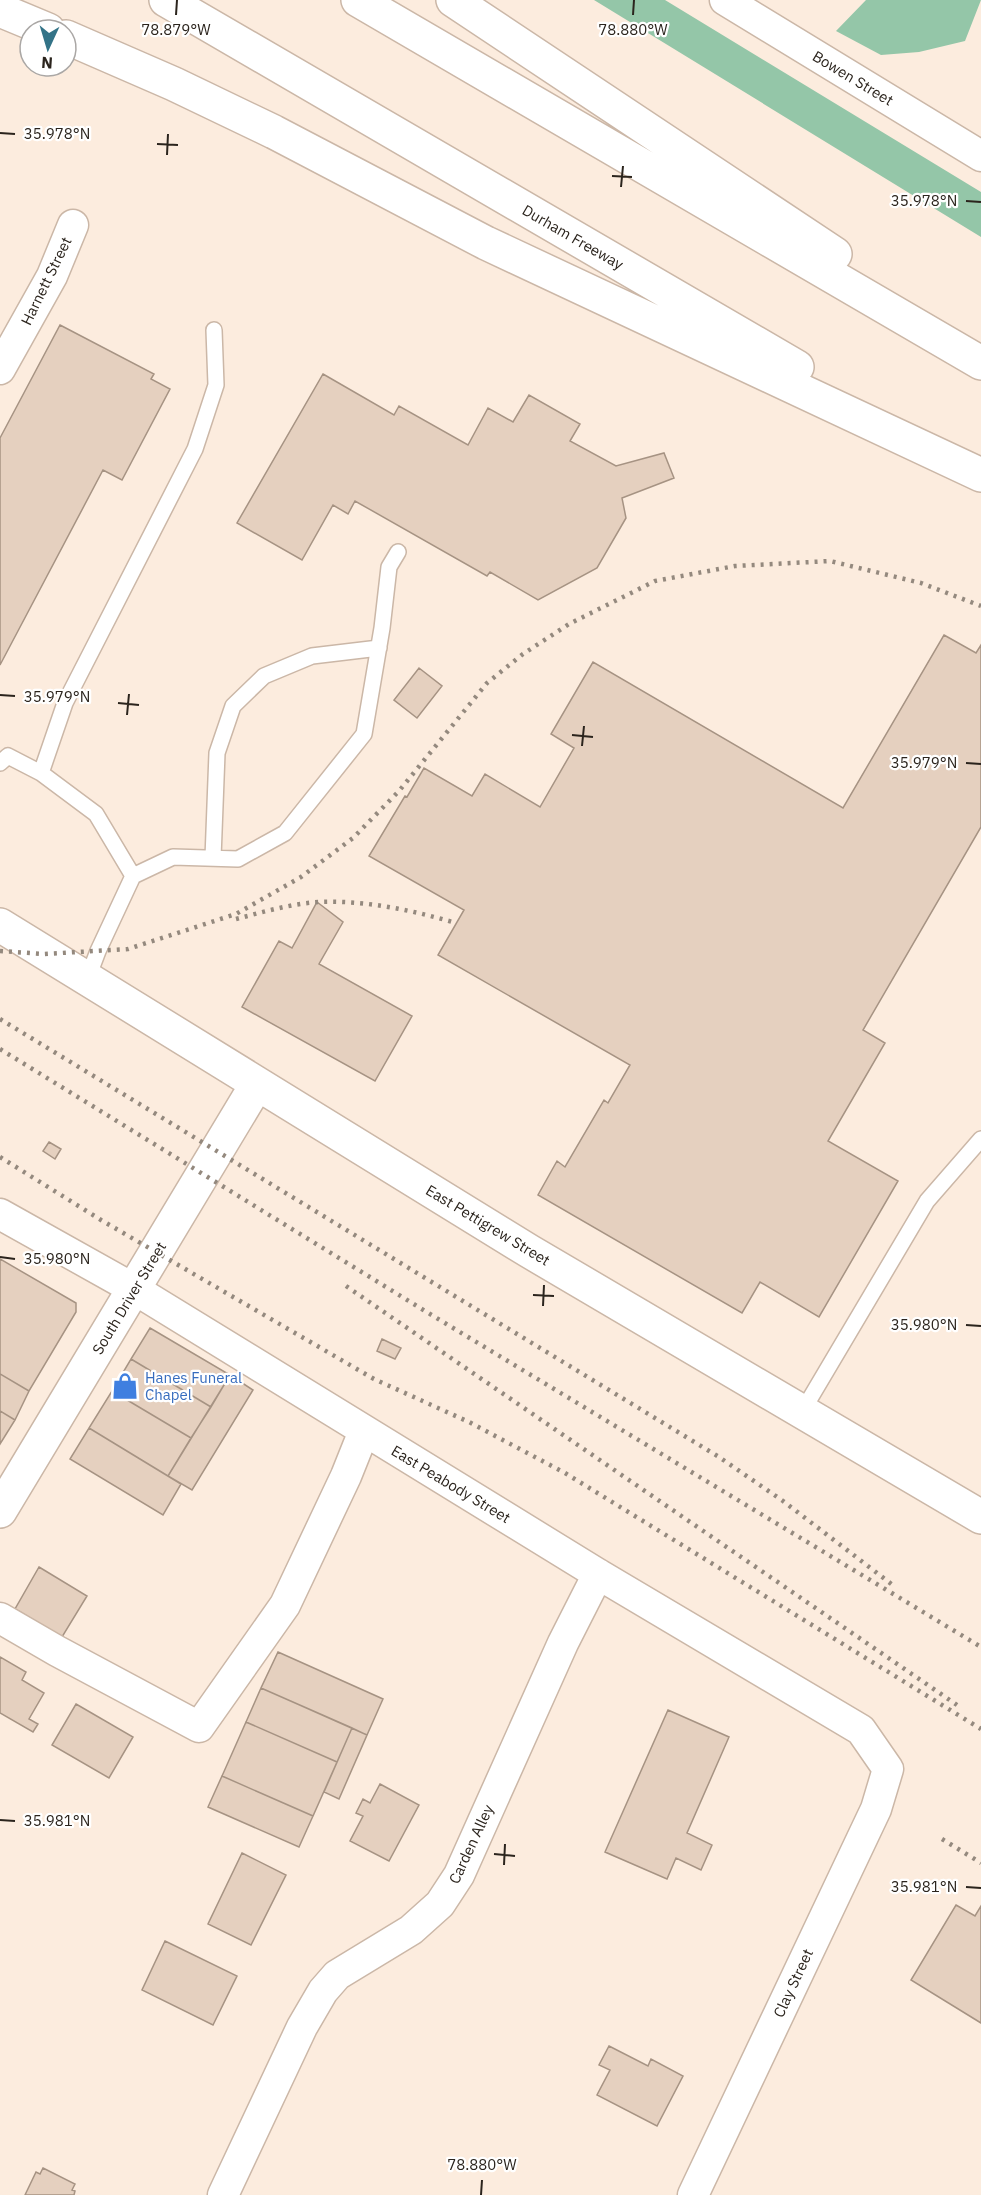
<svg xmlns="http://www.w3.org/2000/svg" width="981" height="2195" font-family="'IBM Plex Sans',sans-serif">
<rect width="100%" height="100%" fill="#fcecde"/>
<path fill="#94c6a8" d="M594 0H665L981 192V237Z
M866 0H981L965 41 919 52 881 55 836 31Z"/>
<path fill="#e5d0bf" stroke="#a69383" stroke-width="1.5" d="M60 325 154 374 151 379 170 389 122 480 103 470 0 665V438Z
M323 374 394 415 399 406 468 445 488 408 513 422 529 395 580 424 570 441 616 466 664 453 674 478 622 498 626 518 597 568 538 600 490 572 487 576 355 501 348 514 333 505 302 560 237 523Z
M944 635 976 653 981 645V827L863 1030 885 1043 828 1141 898 1181 819 1317 760 1282 742 1313 538 1195 557 1161 565 1167 604 1100 608 1103 630 1065 438 955 464 910 369 856 405 796 407 797 424 768 472 796 485 774 540 807 574 748 551 734 593 662 843 808Z
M419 668 442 686 417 718 394 700Z
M317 902 343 922 319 964 412 1016 375 1081 242 1007 279 941 292 948Z
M49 1142 61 1149 55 1159 43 1151Z
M0 1259 76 1303V1312L29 1391 0 1374Z
M150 1328 230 1375 211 1407 131 1359Z
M382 1339 401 1348 395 1359 377 1351Z
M131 1359 211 1407 191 1438 112 1391Z
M0 1374 29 1391 15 1420 0 1411Z
M230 1375 253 1390 192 1490 168 1476Z
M112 1391 191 1438 168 1476 89 1428Z
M0 1411 15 1420 0 1444Z
M89 1428 181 1484 163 1515 70 1459Z
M39 1567 87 1596 62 1637 15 1609Z
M278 1652 383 1699 367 1735 261 1688Z
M0 1657 26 1672 22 1680 44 1693 29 1719 38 1724 33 1732 0 1713Z
M261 1688 352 1728 337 1762 246 1722Z
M76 1704 133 1737 109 1778 52 1745Z
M668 1710 729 1737 687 1833 712 1845 701 1870 676 1858 667 1879 605 1852Z
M246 1722 337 1762 313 1816 222 1776Z
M352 1728 367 1735 339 1799 324 1792Z
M222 1776 313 1816 299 1847 208 1807Z
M380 1784 419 1805 389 1861 350 1841 363 1816 356 1813 363 1799 370 1803Z
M242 1853 286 1875 251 1945 208 1924Z
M956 1905 975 1916 981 1906V2023L911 1980Z
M165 1941 237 1976 213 2025 142 1990Z
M609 2046 648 2066 651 2059 683 2076 657 2126 597 2095 610 2070 599 2065Z
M43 2168 75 2184 72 2190 75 2191 74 2195H25L36 2172 40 2174Z"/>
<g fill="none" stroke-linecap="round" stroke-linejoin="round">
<defs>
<path id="service" d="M0 763 8 756 41 773 96 814 133 876
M41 773 65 703 195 449 216 385 214 330
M213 858 217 753 233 706 264 676 312 656 379 648
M87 980 98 951 133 876 173 857 238 859 285 833 364 734 382 628 389 567 398 552
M802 1412 927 1201 981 1139"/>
<path id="minor" d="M725 0 981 156
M0 369 52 276 73 225
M0 1214 134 1289 598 1574 861 1730 888 1769 876 1809 693 2195
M0 1618 57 1651 199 1727 285 1605 346 1476 364 1431
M223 2195 302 2027 323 1991 337 1975 411 1930 440 1904 459 1875 563 1643 598 1574"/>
<path id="tertiary" d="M0 925 529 1251 981 1517
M0 1511 257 1084"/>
<path id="motorway" d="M166 0 797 367
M358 0 981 363
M453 0 835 254
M0 10 48 30
M66 37 174 84 274 132 486 243 981 475"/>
</defs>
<use href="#service" stroke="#cbb7a7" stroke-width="18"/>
<use href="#minor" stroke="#cbb7a7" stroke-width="33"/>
<use href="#tertiary" stroke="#cbb7a7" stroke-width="36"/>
<use href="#motorway" stroke="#cbb7a7" stroke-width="36"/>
<use href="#service" stroke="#fff" stroke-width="15"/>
<use href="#minor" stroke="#fff" stroke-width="30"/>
<use href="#tertiary" stroke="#fff" stroke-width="33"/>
<use href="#motorway" stroke="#fff" stroke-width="33"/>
<path stroke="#94897e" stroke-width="4.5" stroke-dasharray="3 6" stroke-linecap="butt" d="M236 919C263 912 290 904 318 902 366 900 411 910 456 923
M0 951 44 954 128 949 236 914 301 877 353 838 399 791 487 683 523 654 569 624 655 581 735 566 830 561 921 583 981 606
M0 1019 719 1457 783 1501 894 1586
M0 1049 425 1311 981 1647
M0 1157 101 1220 374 1379 469 1422 565 1473 981 1729
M346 1286 957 1705
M942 1839 981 1863"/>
</g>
<path fill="none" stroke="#2b241d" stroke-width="2" d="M176 15 177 0M633 15 634 0M0 133 15 134M157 144 178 145M167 155 168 134M612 176 632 177M621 187 623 166M966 201 981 202M0 695 15 696M118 703 139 705M127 715 129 694M572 735 593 737M582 746 584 726M966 763 981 764M0 1257 15 1259M533 1295 554 1296M543 1306 544 1285M966 1325 981 1326M0 1820 15 1821M494 1854 515 1856M504 1865 505 1844M966 1887 981 1888M481 2195 482 2180"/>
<defs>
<symbol id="shop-bare" viewBox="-9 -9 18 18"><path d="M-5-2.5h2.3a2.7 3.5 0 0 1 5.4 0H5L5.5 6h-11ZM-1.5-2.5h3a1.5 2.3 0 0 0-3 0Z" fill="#3f7fe0" stroke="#fff" stroke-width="2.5" paint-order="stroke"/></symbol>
</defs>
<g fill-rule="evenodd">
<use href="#shop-bare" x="106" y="1367" width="38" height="38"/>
</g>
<g text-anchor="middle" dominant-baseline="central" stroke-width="4.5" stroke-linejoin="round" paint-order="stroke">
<g font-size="15" fill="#2b241d" stroke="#fff">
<text transform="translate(853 78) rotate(31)">Bowen Street</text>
<text transform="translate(573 237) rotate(30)">Durham Freeway</text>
<text transform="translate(46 281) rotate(-64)">Harnett Street</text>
<text transform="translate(488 1225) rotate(31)">East Pettigrew Street</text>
<text transform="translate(129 1298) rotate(-59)">South Driver Street</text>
<text transform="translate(451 1484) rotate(31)">East Peabody Street</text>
<text transform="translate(471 1844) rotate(-65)">Carden Alley</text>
<text transform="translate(793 1983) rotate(-65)">Clay Street</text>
</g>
<g font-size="15" fill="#366cbe" stroke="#fff" text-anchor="start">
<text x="145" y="1377">Hanes Funeral<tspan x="145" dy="17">Chapel</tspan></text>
</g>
</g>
<g font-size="15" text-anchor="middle" fill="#2b241d" stroke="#fff" stroke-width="4.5" stroke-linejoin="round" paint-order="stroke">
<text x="176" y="35">78.879°W</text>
<text x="633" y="35">78.880°W</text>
<text x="57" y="139">35.978°N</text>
<text x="924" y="206">35.978°N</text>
<text x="57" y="702">35.979°N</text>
<text x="924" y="768">35.979°N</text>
<text x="57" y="1264">35.980°N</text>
<text x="924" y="1330">35.980°N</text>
<text x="57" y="1826">35.981°N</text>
<text x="924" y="1892">35.981°N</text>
<text x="482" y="2170">78.880°W</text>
</g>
<g transform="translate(48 48) rotate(184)"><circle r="28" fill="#ffffff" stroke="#aaa7a5" stroke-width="1.5"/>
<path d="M0-4.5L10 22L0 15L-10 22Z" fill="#337387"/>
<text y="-9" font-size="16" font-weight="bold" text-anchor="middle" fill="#2b241d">N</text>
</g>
</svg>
